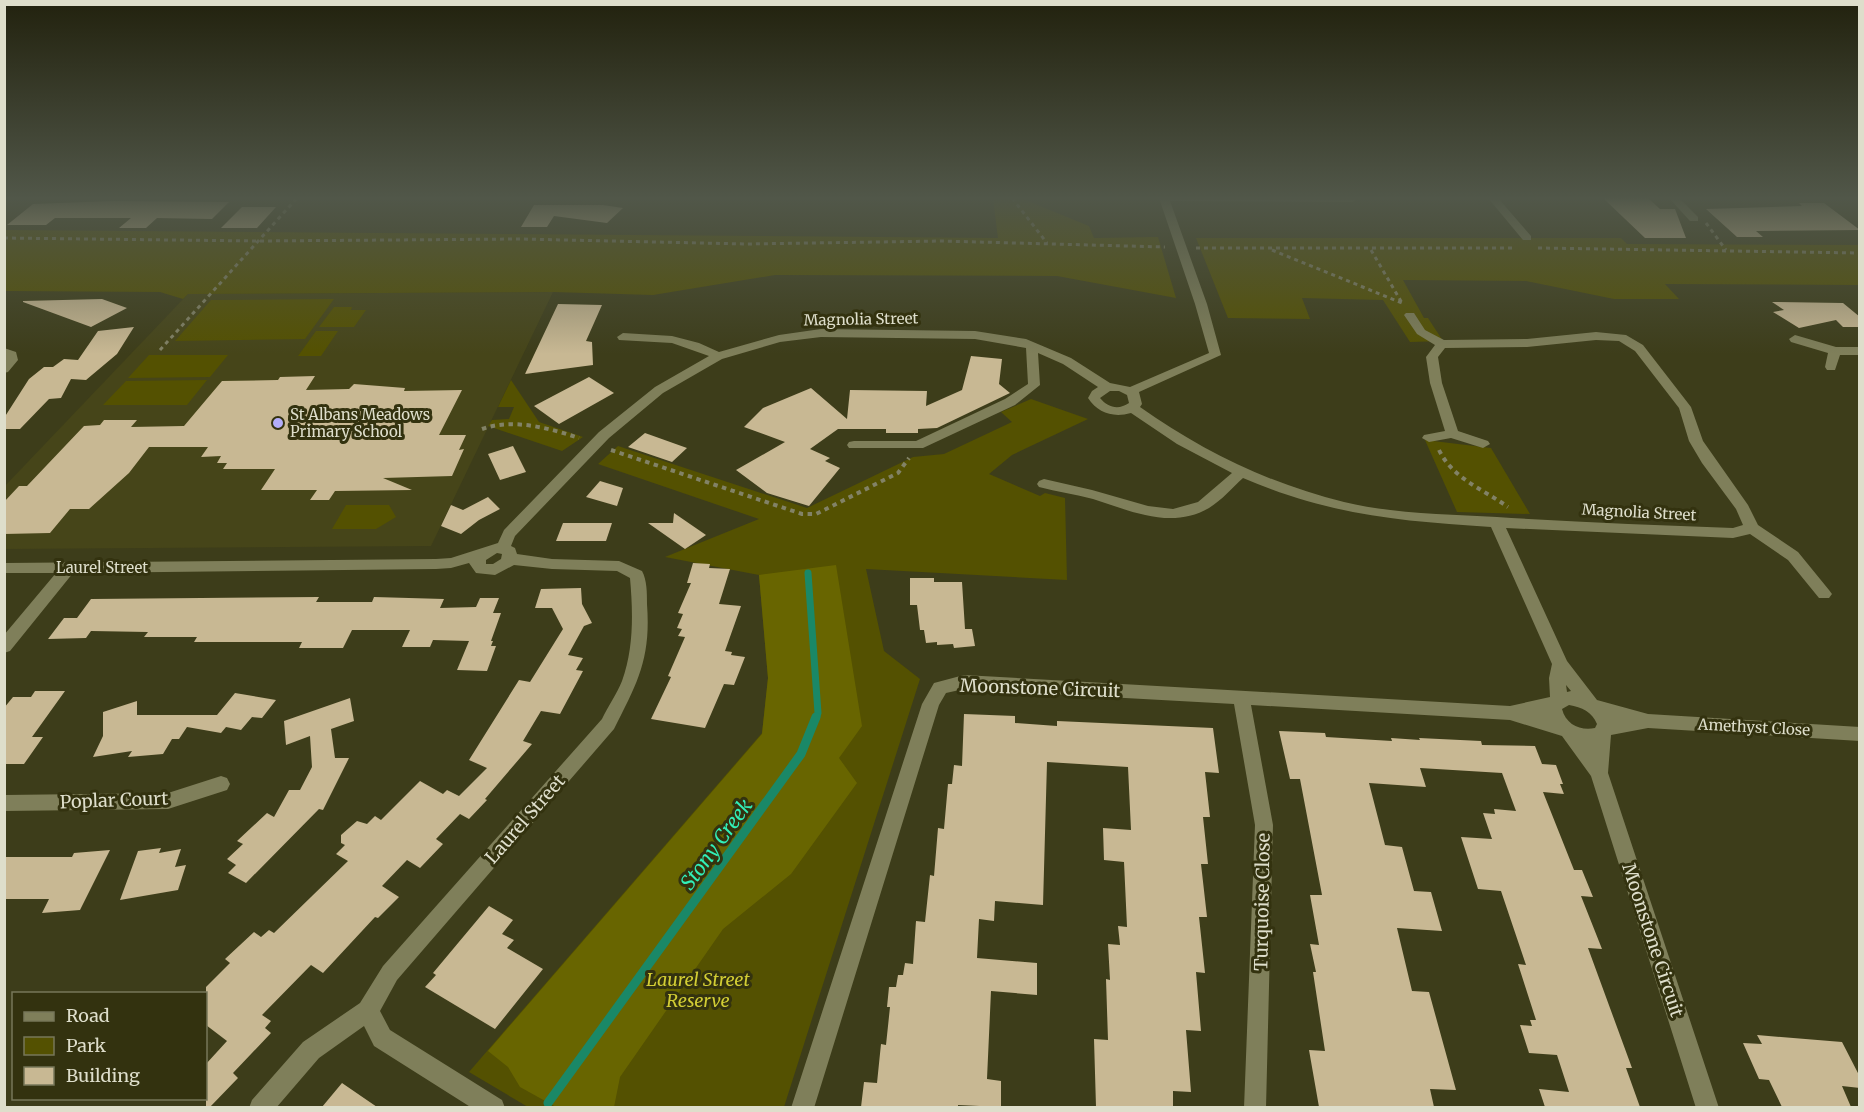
<svg xmlns="http://www.w3.org/2000/svg" width="1864" height="1112" font-family="Merriweather,serif">
<rect width="100%" height="100%" fill="#3d3d1a"/>
<path fill="#464519" d="M553 292 431 546 5 549 4 487 188 294Z"/>
<path fill="#545101" d="M993 199H1023L1089 226 1094 238 1158 237 1176 298 1057 276 775 275 653 295 553 292 188 294 183 299 160 292 5 291V230L998 238Z
M1196 238H1621L1627 244 1859 245V285L1665 284 1679 299H1614L1526 281 1403 280 1424 318H1428L1443 341 1410 342 1383 300 1302 298 1310 319 1228 318Z
M334 299 305 339 175 341 211 300Z
M334 307H352L351 310H366L354 327H319Z
M316 331H338L321 356H298Z
M149 355H228L210 377 128 378Z
M207 380 187 405H103L126 381Z
M511 380 539 422 583 437 562 451 488 426 492 420 509 419 514 407H498Z
M1031 399 1088 419 1012 455 989 474 1040 496 1045 493 1065 498 1067 580 866 569 884 651 920 679 784 1107H528L469 1072 762 733 768 678 759 575 665 557 759 519 598 464 618 446 807 508 913 457 944 454 1012 422 1001 412Z
M1425 440 1491 448 1530 514 1457 512Z
M346 505H389L396 517 376 529H332Z"/>
<path fill="#686500" d="M836 565 862 726 839 758 857 783 791 874 723 929 620 1077 614 1107H556L520 1087 508 1067 488 1051 762 734 768 678 759 575Z"/>
<g fill="none" stroke-linecap="round" stroke-linejoin="round">
<path stroke="#1a8867" stroke-width="7" d="M808 573 818 713 816 719"/>
<path stroke="#1a8867" stroke-width="9" d="M548 1103 801 754 816 717"/>
</g>
<path fill="#c8b893" d="M1603 198H1648L1660 209H1675L1686 238H1645Z
M113 201 223 202H229L212 219 157 218 146 228H119L131 218H55L46 225H7L33 204Z
M1799 203H1824L1860 230 1756 231 1763 237H1737L1706 209 1802 206Z
M534 205H603L623 208 607 223 554 216 547 227H521Z
M242 207H276L257 228H221Z
M102 299 127 308 91 327 23 302V301Z
M1772 302 1843 303 1860 317V327H1843L1836 320 1799 328 1773 312 1784 310Z
M558 304 602 305 586 341 592 342 593 365 525 374Z
M134 327 117 354 86 380 71 379 61 398 49 399 20 429H4V418L29 379 44 367H53L64 359 78 360 98 331Z
M971 356 1002 359 999 384 1010 393 937 428 918 429V433H886V429H838L810 449 830 458 825 461 840 468 809 506 767 493 736 470 785 442 744 427 763 408 811 388 847 419 850 390 927 391 926 406 962 390Z
M315 376 306 390 349 389 354 384 405 388 404 391 462 390 439 435H466L459 450 464 449 452 476 383 478 412 490 335 491 329 500H310L317 490H261L275 469H223L227 463H217L221 456 201 457 208 447H149L129 473 89 509H70L50 533 4 534V502L19 486H27L84 426 100 425 104 420H137L131 427 184 426 222 381 278 380 280 377Z
M589 377 614 393 559 424 534 406Z
M645 433 687 448 672 462 628 447Z
M513 446 526 472 500 480 488 454Z
M600 481 623 488 617 506 586 497Z
M488 497 500 509 479 520 461 534 441 526 451 505 463 510Z
M674 513 706 535 685 549 648 523H673Z
M563 523H612L606 541H556Z
M693 563 710 564 709 568 730 569 719 604 741 606 725 651 732 652 731 655 745 657 734 685 724 684 705 728 651 719 671 677 668 676 685 637 678 636 682 629 677 628 683 614 678 613 691 583H687Z
M910 578H934V582H962L965 629H972L975 646 954 648 953 644 937 645V642L926 643 924 630H920L917 605H910Z
M581 588 582 604 592 623 584 626 568 655 583 658 576 670 583 671 560 714 541 711 523 741 532 744 485 799 487 800 469 819 460 814 436 839 443 844 420 868 407 860 382 886 399 897 378 918 375 917 323 973 311 965 262 1015 271 1021 265 1028 271 1033 233 1073 238 1078 210 1107H206V1064L227 1041 206 1025V987L230 963 225 959 254 932 261 937 269 930 274 933 348 861 336 854 345 845 341 843V835L357 821 367 824 375 816 381 820 420 781 443 794 447 790 459 796 487 768 469 760 519 680 530 682 563 629 552 608H535L541 589Z
M319 597 316 602H372L374 597 444 599 440 608 476 607 480 598H499L493 613H501L491 641H493L491 646H496L487 671 457 670 469 641 433 640 430 647H402L410 630H352L343 648H299L302 642H194L197 637H144L148 632 91 631 86 638 48 639 64 618H77L91 599Z
M35 691H65L32 737H43L24 764H4V708L13 697H31Z
M235 693 276 700 262 718 252 717 241 730 226 727 221 733 187 727 179 739H172L163 754 128 757 132 751 93 757 103 736V712L137 701V715H217Z
M350 698 354 721 331 729 335 758H349L323 810 319 809 246 883 228 873 236 865 227 859 243 844 237 841 267 813 274 817 289 790H300L312 767 310 736 286 745 284 721Z
M964 714 1015 716V723L1057 726V721L1213 728 1219 773 1205 772 1210 817H1203L1208 864H1201L1207 917H1199L1205 973 1196 972 1201 1031 1186 1030 1191 1092 1173 1091V1107H1096L1094 1039 1108 1040 1106 979 1110 980 1108 944 1120 945 1118 926 1127 927 1124 862 1104 860 1103 828 1131 830 1128 767 1047 762 1043 905 995 901 994 921 979 919 977 958 1037 963V995L991 991 987 1079 1001 1081V1107L958 1105V1107H861L864 1082 877 1083 881 1044 886 1045 890 1007H887L889 987H896L898 975H903L905 963 913 964 916 921 925 922 930 875 934 876 938 828 944 829 948 784H952L954 765 962 766Z
M1279 731 1325 733 1326 737 1392 741 1391 738 1420 740 1419 738 1481 741 1482 745 1535 746 1542 764 1556 765 1563 784H1560L1564 794 1543 792 1574 870H1582L1593 897 1581 896 1602 949 1588 948 1632 1068H1626L1640 1107H1545L1539 1089 1569 1092 1557 1055 1529 1053 1520 1025 1532 1026 1530 1020H1536L1518 964 1526 965 1501 891 1478 889 1461 837 1492 839 1483 813 1495 814 1494 809 1516 811 1502 773 1420 768 1426 787 1369 783 1385 845 1402 847 1414 891 1431 892 1442 931 1397 928 1412 991 1429 992 1456 1090 1430 1089 1434 1107H1319L1309 1050 1325 1051 1313 972H1316L1310 944 1319 945 1310 895H1322L1300 779H1290Z
M161 848 159 853 181 849 175 867 186 865 178 890 120 900 138 851Z
M110 850 80 910 42 913 49 899H4V857H72L74 853Z
M489 906 513 920 502 934 514 940 507 948 543 969 495 1029 425 987 436 975 433 973Z
M1757 1035 1842 1042 1860 1077V1088L1842 1086 1851 1107H1782L1769 1080 1759 1079 1743 1043 1762 1044Z
M342 1083 377 1107H322Z"/>
<g fill="none" stroke-linecap="round" stroke-linejoin="round">
<path stroke="#828266" stroke-width="3" stroke-dasharray="4 4" stroke-linecap="butt" d="M1012 198 1047 243
M1706 223 1726 250
M4 238 259 241 520 239 747 244 941 241 1165 247
M1196 248H1515
M1538 248 1860 253
M1272 250 1402 303
M1371 250 1402 303
M160 350 297 198"/>
<path stroke="#828266" stroke-width="4" stroke-dasharray="4.5 4.5" stroke-linecap="butt" d="M482 429C512 418 549 428 579 438
M611 450 802 514H816L898 473 909 458
M1439 450C1453 479 1483 489 1508 507"/>
<path fill="#7f7f5a" fill-rule="evenodd" d="M1159 198 1357 199 1352 202 1170 201 1207 304 1221 355 1139 392 1142 404 1140 407C1202 451 1270 484 1344 502 1394 514 1447 514 1497 517 1576 522 1654 525 1733 528L1743 525 1736 509 1702 463 1689 441 1679 408 1635 351 1619 341 1596 340 1527 347 1445 348 1438 357 1442 383 1458 431 1488 441 1490 444 1483 448 1451 438 1429 442 1422 438 1424 435 1445 431 1430 383 1426 357 1435 345 1417 334 1404 315 1406 313H1414L1425 330 1444 340 1527 339 1596 332 1626 335 1643 345 1691 407 1703 441 1748 505 1758 525 1798 552 1829 590 1832 594 1829 598H1819L1788 560 1750 534 1733 538 1506 528 1567 661 1597 700 1648 714 1860 727V741L1648 728 1611 735 1608 773 1719 1108H1696L1591 776 1562 736 1510 720 1251 705 1273 825 1266 1108H1244L1255 825 1234 704 964 689 946 693 939 705 814 1108H791L922 704 934 683 964 675 1510 706 1550 697 1549 678 1552 664 1491 527C1399 521 1329 515 1243 478 1232 488 1222 500 1209 508 1171 530 1131 511 1093 499 1075 494 1057 492 1039 487L1037 484 1039 481 1044 479 1092 490 1148 506 1173 509 1198 502 1232 473 1177 444 1131 413C1113 418 1098 413 1088 398L1092 391 1098 387 1063 364 1038 353 1040 385 1015 405 923 448H849L847 445 849 442 854 441H916L1005 399 1028 384 1026 348 975 339 821 337 780 342 722 359 663 393 609 438 515 536 511 546 515 548 517 554 552 559 619 561 642 571C647 580 647 593 647 604 651 658 638 682 614 729L397 980 380 1011 390 1030 502 1100 505 1108H472L374 1046 364 1026 319 1058 276 1108H249L252 1100 303 1042 360 1003 383 966 602 719C608 706 617 694 622 681 634 648 633 612 630 578L617 571 552 569 514 565 495 575 476 573 469 563 451 568 436 569 73 573 10 651 4 653V635L56 573H4V563L436 559 451 558 498 543 504 530 599 432 655 387 709 356 672 343 619 340 617 337 623 333 672 336 699 343 719 352 779 335 821 329 975 331 1026 339 1071 358 1110 383 1130 387 1209 353 1195 304ZM1110 391H1119L1127 395 1129 403C1119 410 1108 408 1100 398ZM497 553 502 554 501 559 493 564H486V560ZM1566 685 1571 691 1567 692ZM1569 705C1582 707 1592 712 1597 724L1595 728C1581 731 1566 725 1562 709Z
M1488 198H1498L1531 236V240H1523Z
M1669 198H1679L1698 217V221H1690Z
M1795 335 1836 347H1860V355H1840L1835 370H1827L1825 367 1828 353 1791 342 1789 339Z
M4 348 16 352 18 360 8 372 4 373Z
M221 776 227 778 230 784 227 790 168 809 4 811V795L168 793Z"/>
</g>
<linearGradient id="sky" x2="0" y2="1"><stop stop-color="#22220e"/><stop offset="0.56" stop-color="#515749"/><stop offset="1" stop-color="#515749" stop-opacity="0"/></linearGradient>
<rect width="1864" height="354" fill="url(#sky)"/>
<circle fill="#b3adf9" stroke="#33320f" stroke-width="2" cx="278" cy="423" r="6"/>
<g text-anchor="middle" dominant-baseline="central" stroke-width="6" stroke-linejoin="round" paint-order="stroke">
<g font-size="15" fill="#dedecb" stroke="#33320f">
<text transform="translate(861 319) rotate(-1)">Magnolia Street</text>
<text transform="translate(1639 512) rotate(3)">Magnolia Street</text>
<text x="102" y="567">Laurel Street</text>
<text transform="translate(1754 727) rotate(3)">Amethyst Close</text>
</g>
<g font-size="15" fill="#dedecb" stroke="#33320f" text-anchor="start">
<text x="290" y="414">St Albans Meadows<tspan x="290" dy="17">Primary School</tspan></text>
</g>
<g font-size="18" fill="#dedecb" stroke="#33320f">
<text transform="translate(1040 688) rotate(2)">Moonstone Circuit</text>
<text transform="translate(114 800) rotate(-2)">Poplar Court</text>
<text transform="translate(525 819) rotate(-49)">Laurel Street</text>
<text transform="translate(1262 902) rotate(-89)">Turquoise Close</text>
<text transform="translate(1653 940) rotate(72)">Moonstone Circuit</text>
</g>
<g font-size="18" font-style="italic" fill="#d2cd34" stroke="#33320f">
<text x="698" y="979">Laurel Street<tspan x="698" dy="21">Reserve</tspan></text>
</g>
<g font-size="20" font-style="italic" fill="#32efb8" stroke="#33320f">
<text transform="translate(716 844) rotate(-54)">Stony Creek</text>
</g>
</g>
<rect width="1864" height="1112" fill="none" stroke="#dedecb" stroke-width="12"/>
<rect x="12" y="992" width="195" height="108" fill="#33320f" stroke="#77775a" stroke-width="1.5"/>
<rect x="24" y="1012" width="30" height="9" fill="#7f7f5a" stroke="#77775a" stroke-width="1.5"/>
<text x="66" y="1022" font-size="18" fill="#dedecb">Road</text>
<rect x="24" y="1037" width="30" height="18" fill="#545101" stroke="#77775a" stroke-width="1.5"/>
<text x="66" y="1052" font-size="18" fill="#dedecb">Park</text>
<rect x="24" y="1067" width="30" height="18" fill="#c8b893" stroke="#77775a" stroke-width="1.5"/>
<text x="66" y="1082" font-size="18" fill="#dedecb">Building</text>
</svg>
